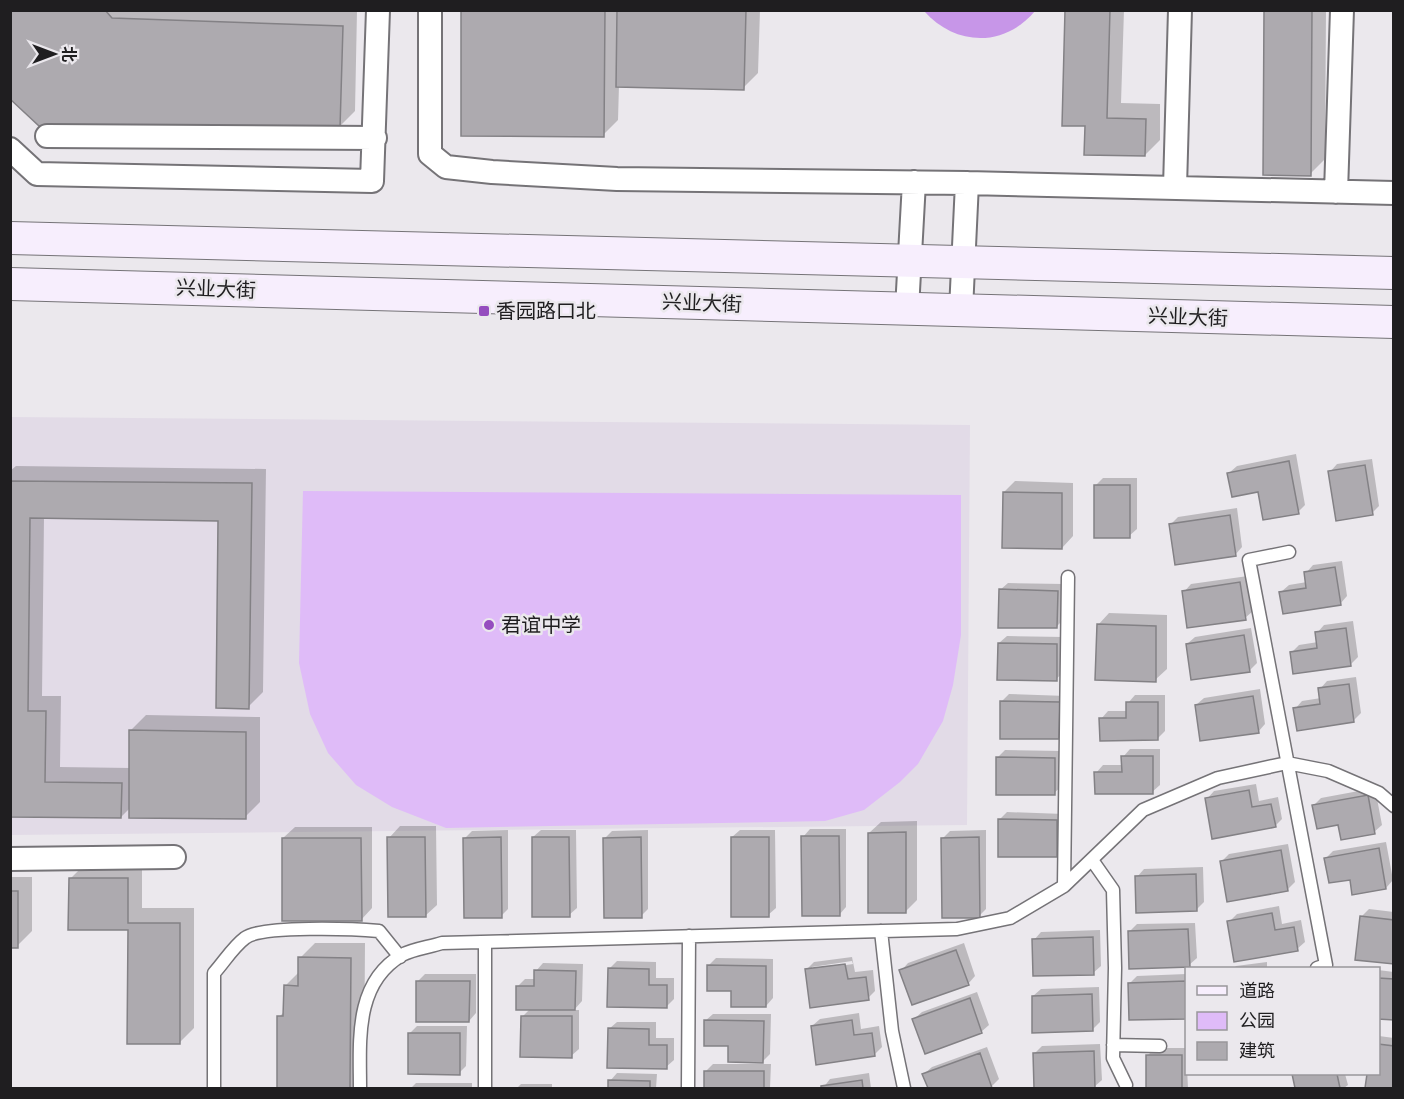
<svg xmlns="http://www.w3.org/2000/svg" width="1404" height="1099" font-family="'Fira Sans Condensed','Noto Sans SC',sans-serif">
<rect width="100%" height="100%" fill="#ebe8ed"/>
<path fill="#e2dbe7" d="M10 417 970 425 967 825 11 835Z"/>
<path fill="#dfbbf8" d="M303 491 961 495V635L953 685 943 721 918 764 900 782 864 810 825 821 446 828 392 807 356 785 328 753 310 714 299 663Z"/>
<path fill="#c796e8" d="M924 11H1035C1004 48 955 46 924 11Z"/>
<path fill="#0003" fill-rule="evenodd" d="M10 10 357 11 355 111 340 126Z
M463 10H760L758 73 743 88 619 85 618 120 603 135Z
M1067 10H1124L1121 103 1160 104V140L1145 155 1087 125Z
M1266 10H1326L1325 159 1310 174Z
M1296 454 1305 505 1298 512 1229 473 1237 466Z
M1372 459 1379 506 1372 513 1330 472 1337 464Z
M16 466 266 469 263 692 248 707 219 519 44 517 42 696H61L60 767 131 768V730L146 715 260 717V802L245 817 131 807 121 817 10 815V471Z
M1103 478H1137V529L1129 536 1095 486Z
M1015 481 1073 483V536L1062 548 1004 492Z
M1237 508 1242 547 1235 555 1171 524 1178 517Z
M1342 561 1347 596 1340 604 1281 592 1289 585 1307 582 1306 573 1313 565Z
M1248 576 1253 611 1245 618 1184 592 1191 584Z
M1008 583 1064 584V619L1057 626 1000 590Z
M1109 613 1167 615V669L1155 680 1098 625Z
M1353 621 1358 657 1351 664 1292 652 1299 645 1318 642 1317 633 1324 625Z
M1251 628 1257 663 1249 671 1187 644 1195 637Z
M1007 636 1064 637V672L1056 679 999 643Z
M1356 677 1361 713 1354 720 1295 709 1302 701 1321 698 1320 689 1327 681Z
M1260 689 1265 724 1258 732 1196 705 1204 698Z
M1009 694 1067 696 1066 730 1059 737 1002 701Z
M1135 695H1165V731L1158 738 1101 719 1108 711H1128V703Z
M1130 749H1160V785L1152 792 1096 773 1103 765H1123V757Z
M1005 750 1062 751V786L1054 793 998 757Z
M1256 784 1259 801 1278 797 1282 819 1275 826 1207 799 1214 791Z
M1375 788 1382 825 1374 832 1340 823 1314 805 1321 798Z
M1007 812 1064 814V848L1056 855 1000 819Z
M917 821V900L906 911 869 833 881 822Z
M400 826H436L437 905 425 916 389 838Z
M295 827H372V908L361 920 283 838Z
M810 829H846V907L839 915 803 837Z
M508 830V909L501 916 465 838 472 831Z
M541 830H576L577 908 569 915 533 837Z
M648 830V909L641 916 605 838 612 831Z
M740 830H775L776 908 768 915 732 837Z
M986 830V909L979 916 943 838 950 831Z
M1386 842 1393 880 1386 888 1353 893 1351 878 1326 858 1333 851Z
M1288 844 1295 882 1287 890 1222 861 1229 854Z
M85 864H142V908H194V1028L179 1043 129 929 70 879Z
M1203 867 1204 902 1196 910 1137 877 1144 869Z
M10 877H32V931L17 946H10Z
M1279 906 1282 924 1301 920 1305 942 1297 949 1229 922 1237 914Z
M1369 909 1394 912V962L1361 917Z
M1195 923 1197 958 1189 965 1129 932 1137 924Z
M1100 930 1101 966 1093 973 1034 940 1041 932Z
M315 943H365L364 1088H278L279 1017 285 1011V986L300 971V958Z
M964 943 975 976 968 984 901 971 908 963Z
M852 957 855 972 873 970 875 991 868 998 806 970 814 962ZM852 961 853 964 812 970V967Z
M716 958 773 959V998L766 1006 732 989 708 966Z
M617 961 656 962V978H674V999L666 1007 609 969Z
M1267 962V968H1234L1236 966Z
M543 963 583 964 582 1001 574 1010H579V1049L571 1056 522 1017 531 1008 517 987 525 979H536V971Z
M1378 970 1394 972V1019L1378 1018Z
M425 974H476V1013L469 1021 418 981Z
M1186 974V1017L1131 1019 1129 984 1137 976Z
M1099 987 1100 1022 1092 1030 1033 996 1041 989Z
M977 992 989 1025 981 1032 914 1019 922 1012Z
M859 1013 861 1029 879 1026 882 1047 874 1055 812 1026 820 1019Z
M713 1014H771L770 1054 763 1061 729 1044 705 1021Z
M617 1022H656V1038H674V1060L666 1067 609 1029Z
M417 1026H467L466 1066 459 1073 410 1033Z
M1379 1036 1394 1038V1088H1367L1368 1074H1378Z
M1100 1044 1102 1080 1094 1087 1036 1088 1034 1054 1042 1046Z
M987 1047 999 1079 991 1087 986 1088H929L924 1074 932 1067Z
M1155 1048H1186L1188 1088H1148V1055Z
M713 1064H771L770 1088H705V1072Z
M617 1073 657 1074 656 1088H610V1081Z
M869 1073 871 1088H823L830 1079Z
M1293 1074H1345L1348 1085 1344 1088H1296Z
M416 1083H472V1088H411Z
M521 1084H552V1088H517Z"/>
<path fill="#adaaaf" stroke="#838185" stroke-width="1.5" d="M10 10H105L112 18 343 26 340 128 39 126 10 99Z
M461 10H605L604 137 461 136Z
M617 10H746L744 90 616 87Z
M1065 10H1110L1107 118 1146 119 1145 156 1084 155 1085 126H1062Z
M1264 10H1312L1311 176 1263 175Z
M1289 461 1299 514 1263 520 1258 492 1232 497 1227 473Z
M1365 465 1373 515 1336 521 1328 471Z
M10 481 252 483 249 709 216 708 218 521 30 518 28 711H46L45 782 122 783 121 818 10 817Z
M1094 485H1130V538H1094Z
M1003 492 1062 493V549L1002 548Z
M1230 515 1236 556 1175 565 1169 524Z
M1335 567 1341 605 1283 614 1279 592 1306 588 1304 572Z
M1240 582 1246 620 1187 628 1182 591Z
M999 589 1058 591 1057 628H998Z
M1097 624 1156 626V682L1095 680Z
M1346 628 1351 666 1293 674 1290 652 1317 648 1315 632Z
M1244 635 1250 672 1191 680 1186 644Z
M998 643 1057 644V681L997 680Z
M1349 684 1354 722 1297 731 1293 708 1320 704 1318 688Z
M1253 696 1259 733 1200 741 1195 705Z
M1000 701 1060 702 1059 739H1000Z
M1126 702H1158V740L1100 741 1099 718H1126Z
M129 730 246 732V819L129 818Z
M1121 756H1153V794H1095L1094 772H1122Z
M996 757 1055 758V795H996Z
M1249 790 1252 807 1271 804 1276 827 1212 839 1205 798Z
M1368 795 1375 834 1341 840 1338 825 1317 829 1312 805Z
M998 819 1057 820V857H998Z
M906 832V913H868V833Z
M801 836H839L840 916H802Z
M387 837H425L426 917H388Z
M501 837 502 918H464L463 838Z
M532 837H569L570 917H532Z
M641 837 642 918H604L603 838Z
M731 837H769V917H731Z
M979 837 980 918H942L941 838Z
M282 838H361L362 921H282Z
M1379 848 1386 889 1352 895 1350 880 1329 883 1324 858Z
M1281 850 1288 891 1227 902 1220 861Z
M1196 874 1197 911 1136 913 1135 876Z
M69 878H128V923H180V1044H127L128 930H68Z
M10 891H18V948H10Z
M1272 913 1275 930 1294 927 1298 951 1234 962 1227 921Z
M1360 916 1394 920V964L1355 960Z
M1188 929 1190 967 1129 969 1128 931Z
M1093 937 1094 975 1033 976 1032 939Z
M956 950 969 985 912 1005 899 970Z
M298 957 351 958 350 1088H277V1016H283L284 985 298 986Z
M845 964 848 979 866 977 869 1000 810 1008 805 969Z
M707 965 766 966V1007H731V991H707Z
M608 968 649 969V985H667V1008L607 1007Z
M534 970 576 971 575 1010H516V986H534Z
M1378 978 1394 979V1020L1378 1019Z
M416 981H470L469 1022H416Z
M1186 981V1019L1129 1020 1128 983Z
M1092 994 1093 1031 1032 1033V996Z
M970 998 982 1033 925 1054 912 1019Z
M521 1016H572V1058L520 1057Z
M704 1020 764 1021 763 1063 728 1062V1046H704Z
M852 1020 854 1035 872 1033 875 1056 816 1065 811 1026Z
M608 1028 649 1029V1045H667V1069L607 1068Z
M408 1033H460V1075L408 1074Z
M1378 1044 1394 1046V1088H1365L1367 1074H1378Z
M1094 1051 1095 1088H1034L1033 1053Z
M980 1053 992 1088H928L922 1074Z
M1146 1055H1182V1088H1146Z
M704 1071H764V1088H704Z
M1292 1074H1337L1340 1088H1295Z
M608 1080 650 1081V1088H608Z
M862 1080 863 1088H821V1086Z"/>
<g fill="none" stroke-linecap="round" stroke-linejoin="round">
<defs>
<path id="service" d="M1289 552 1249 560 1326 965 1317 968
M1092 860 1113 890 1115 968 1113 1058 1126 1085
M1064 886 1068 577
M881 931 892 1031 904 1088
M1113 1045 1160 1046
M214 1088V973C224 962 233 947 245 938 261 925 356 929 379 931L400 957
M360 1088C360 1041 354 983 402 955 413 949 430 947 442 943L957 929 1010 918 1064 886 1143 810 1218 778 1287 763 1328 771 1379 793 1394 806
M485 1088V942
M688 1088 689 936"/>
<path id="minor" d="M430 10V154L446 167 492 172 617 179 967 183 1394 193
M47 136 375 138
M10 149 37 174 372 181 378 10
M1175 187 1180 10
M1336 192 1342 10
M907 309 914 182
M961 310 967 183
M10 859 174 857"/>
<path id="secondary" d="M10 238 1394 273
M10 284 1394 322"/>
</defs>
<use href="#service" stroke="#757377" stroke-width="15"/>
<use href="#minor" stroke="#757377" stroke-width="26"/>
<use href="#secondary" stroke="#757377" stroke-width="34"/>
<use href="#service" stroke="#fff" stroke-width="12"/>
<use href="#minor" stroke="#fff" stroke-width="22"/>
<use href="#secondary" stroke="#f7eefd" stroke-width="32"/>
</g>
<g fill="#954dbf" stroke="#ebe8ed" stroke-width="2">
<rect x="478" y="305" width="12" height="12" rx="3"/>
<circle cx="489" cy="625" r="6"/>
</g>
<g text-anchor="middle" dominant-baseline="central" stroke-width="5" stroke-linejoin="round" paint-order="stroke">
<g font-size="20" fill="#1f1e20" stroke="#ebe8ed">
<text transform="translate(216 289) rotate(2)">兴业大街</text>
<text transform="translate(702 303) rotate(2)">兴业大街</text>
<text transform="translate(1188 317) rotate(2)">兴业大街</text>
</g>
<g font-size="20" fill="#1f1e20" stroke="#ebe8ed" text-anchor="start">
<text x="496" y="311">香园路口北</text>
<text x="501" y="625">君谊中学</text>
</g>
</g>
<rect width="1404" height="1099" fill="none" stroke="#1f1e20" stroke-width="24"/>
<rect x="1185" y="967" width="195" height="108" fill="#ebe8ed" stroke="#99979b" stroke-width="1.5"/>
<rect x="1197" y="986" width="30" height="9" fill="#f7eefd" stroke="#99979b" stroke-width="1.5"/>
<text x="1239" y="997" font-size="18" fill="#1f1e20">道路</text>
<rect x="1197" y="1012" width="30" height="18" fill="#dfbbf8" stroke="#99979b" stroke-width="1.5"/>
<text x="1239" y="1027" font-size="18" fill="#1f1e20">公园</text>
<rect x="1197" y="1042" width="30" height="18" fill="#adaaaf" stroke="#99979b" stroke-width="1.5"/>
<text x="1239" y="1057" font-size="18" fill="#1f1e20">建筑</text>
<g transform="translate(54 54) rotate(90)" stroke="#ebe8ed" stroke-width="4.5" paint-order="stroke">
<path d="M0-4.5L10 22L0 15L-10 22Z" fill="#1f1e20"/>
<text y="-9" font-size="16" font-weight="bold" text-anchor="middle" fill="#1f1e20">北</text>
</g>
</svg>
